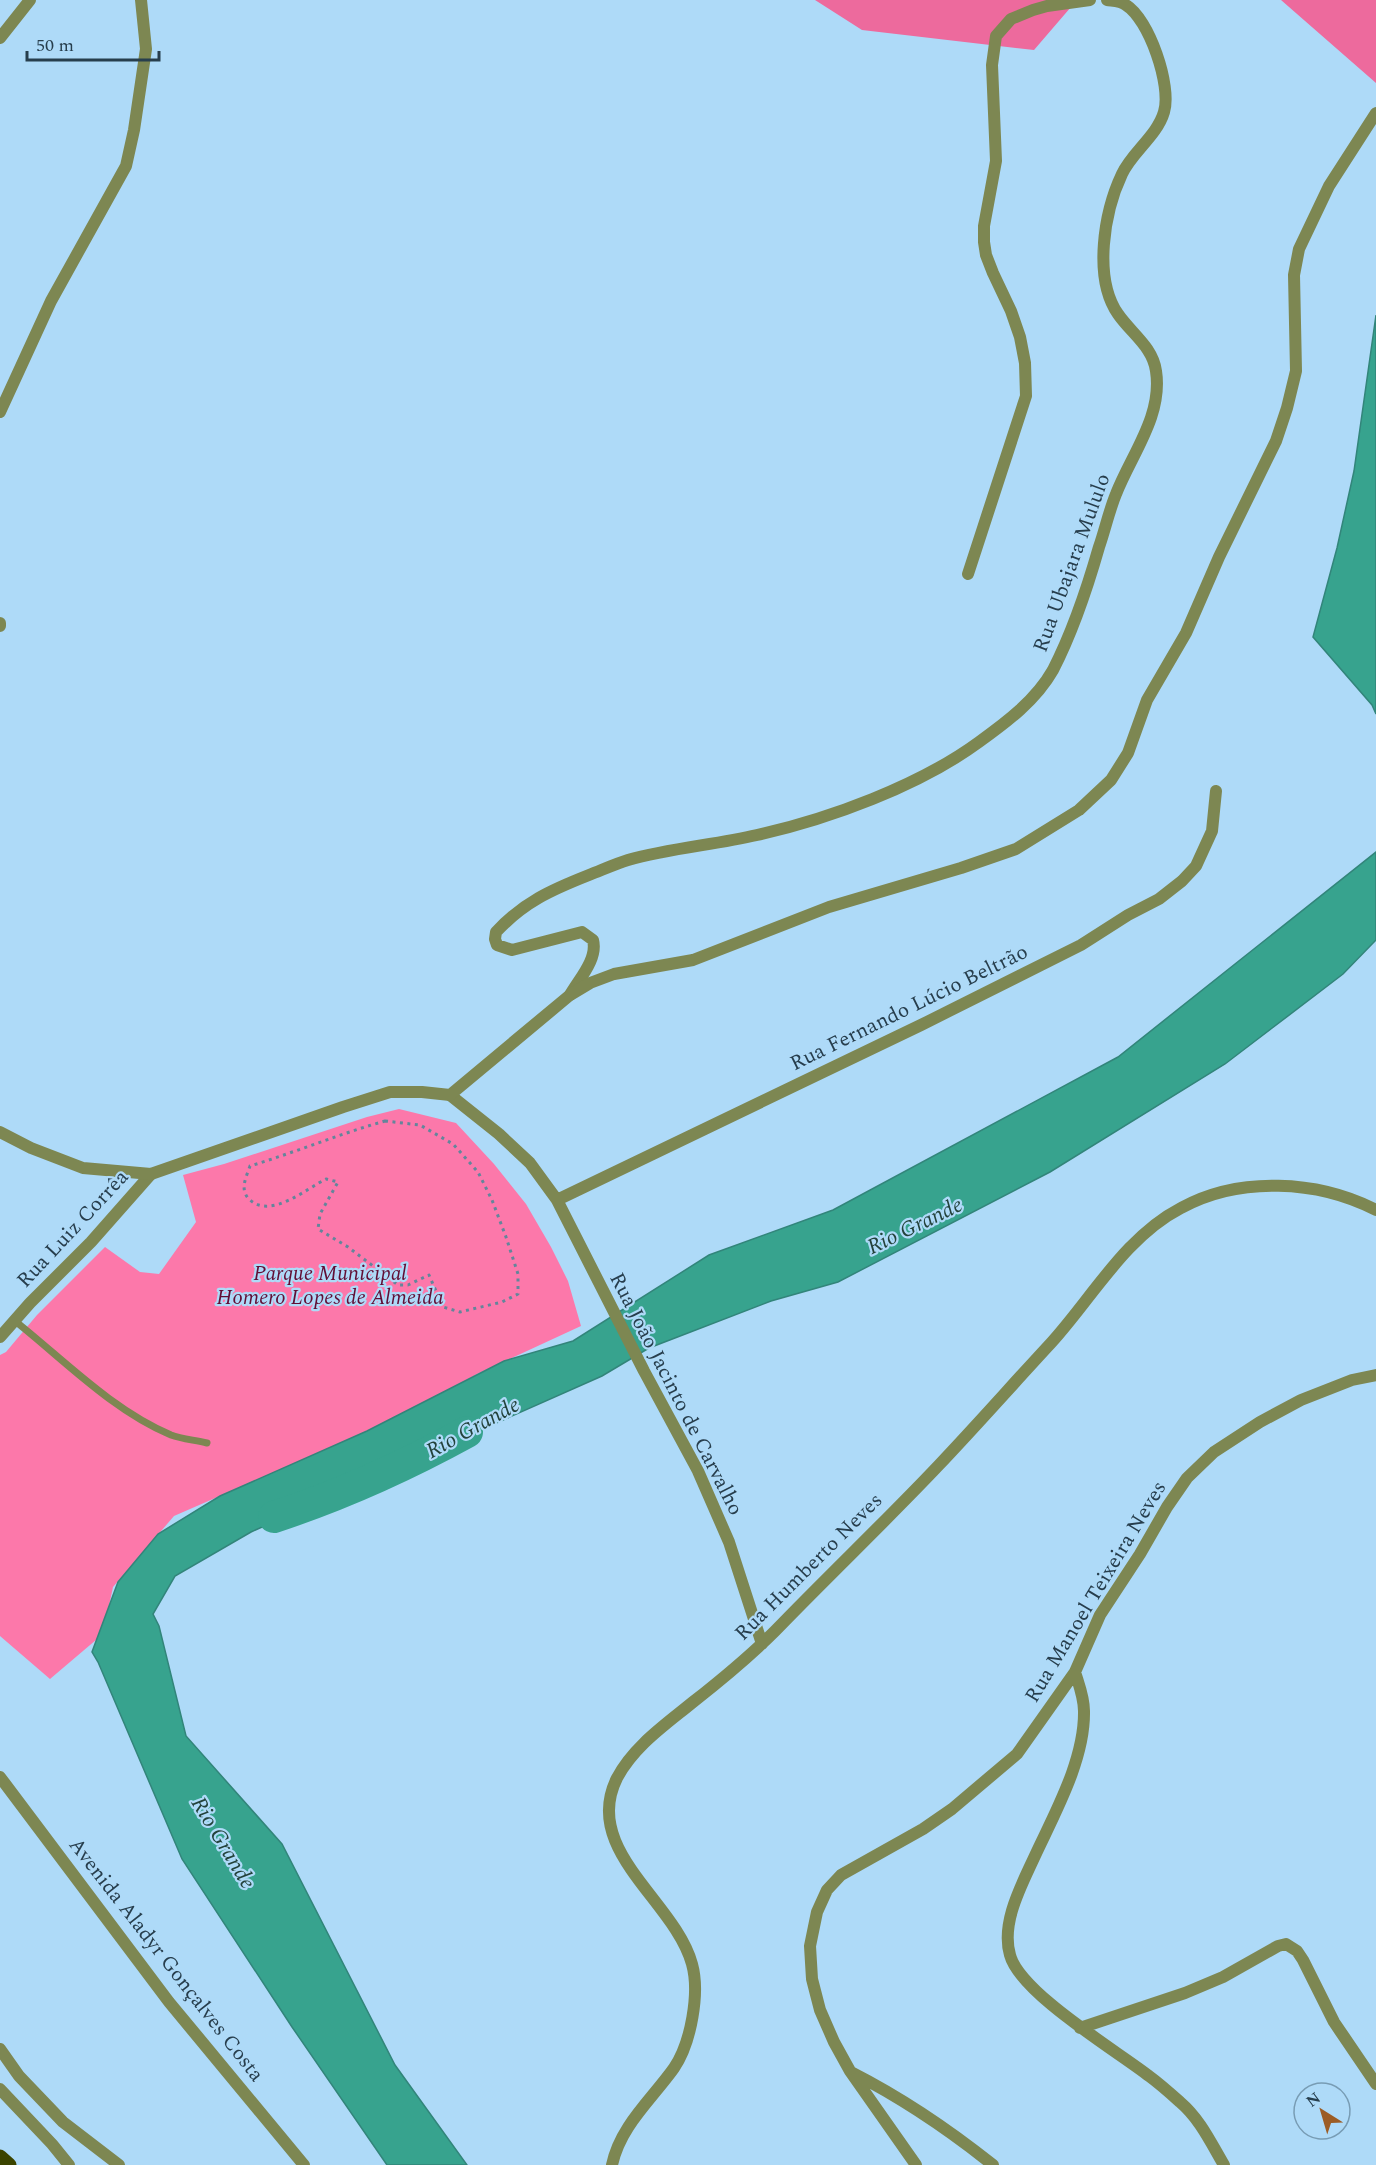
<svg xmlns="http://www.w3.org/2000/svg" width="1376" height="2165" font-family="Spectral,serif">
<rect width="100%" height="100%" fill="#aedaf8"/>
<path fill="#fc78aa" d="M399 1109 456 1123 494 1164 526 1204 551 1247 568 1281 581 1326 477 1374 406 1415 174 1516 113 1587 103 1634 50 1679 0 1636V1355L6 1352 37 1315 105 1247 140 1272 159 1274 196 1222 183 1175 224 1164 367 1117Z"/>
<path fill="#ed6a9d" d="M815 0H1077L1034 50 862 30Z
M1281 0H1376V83Z"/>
<path fill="#37a38e" stroke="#32857a" stroke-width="1.5" d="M1376 315V714L1372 705 1313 637 1337 548 1354 471Z
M1376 852V940L1343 974 1225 1064 1050 1172 838 1282 771 1301 649 1348 602 1376 251 1532 175 1576 153 1614 159 1626 186 1736 282 1844 395 2065 467 2165H387L292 2027 182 1859 98 1662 92 1652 118 1582 158 1534 220 1496 367 1431 504 1361 573 1341 709 1255 833 1210 1118 1057Z"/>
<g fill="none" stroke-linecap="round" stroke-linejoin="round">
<path stroke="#37a38e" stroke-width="32" d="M274 1517C341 1495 405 1466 467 1432"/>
<path stroke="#64859b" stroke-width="3" stroke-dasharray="3 4.5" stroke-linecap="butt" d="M385 1121 420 1125 453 1144 478 1172 492 1200 506 1237 518 1274V1294L502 1302 460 1312 443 1307 429 1275 408 1285H398L348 1247 318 1229 320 1214 338 1182 326 1179C306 1189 271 1219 250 1200 239 1190 246 1178 250 1166 296 1152 339 1134 385 1121Z"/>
<path stroke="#7d8752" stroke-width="7" d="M15 1321C64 1360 112 1410 171 1435 182 1439 195 1440 207 1443"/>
<path stroke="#7d8752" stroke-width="12" d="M0 38 30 0
M0 412 51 301 126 166 134 130 146 49 141 0
M968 574 1026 396 1025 363 1020 337 1011 311 993 273 986 255 984 242V226L996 161 992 65 996 36 1011 19 1033 10 1047 6 1090 0
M0 623V626
M570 995C579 979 598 959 593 940L582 932 512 950 497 945 495 939 496 932C524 902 551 890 589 875 602 870 615 864 628 860 670 848 714 845 757 835 829 819 919 786 979 742 1007 722 1036 700 1053 670 1073 631 1087 589 1099 547 1105 530 1109 511 1116 494 1131 455 1163 416 1156 371 1153 347 1131 333 1118 314 1093 278 1104 212 1122 174 1132 152 1157 136 1164 112 1172 86 1149 19 1126 5 1121 1 1113 1 1107 0
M450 1095 499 1134 530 1163 557 1200 644 1371 698 1471 729 1542 762 1644
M557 1200 921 1025 1081 945 1128 915 1159 899 1182 881 1196 866 1212 831 1216 791
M0 1337 30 1303 91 1242 151 1174
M1075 1672C1079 1685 1084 1697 1084 1711 1085 1761 1053 1816 1033 1860 1020 1888 1001 1924 1010 1955 1020 1993 1117 2051 1149 2076 1160 2084 1170 2093 1180 2102 1200 2119 1211 2143 1224 2165
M0 1777 169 2002 304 2165
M1080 2028 1185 1993 1223 1977 1278 1946 1286 1944 1297 1951 1303 1960 1334 2022 1376 2084
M851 2072C902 2098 948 2129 993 2165
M612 2165C620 2126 652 2099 674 2068 691 2043 700 1993 692 1964 675 1901 581 1850 617 1778 634 1746 665 1725 693 1702 721 1680 750 1656 775 1631 829 1575 885 1522 938 1466 976 1426 1013 1384 1051 1343 1092 1298 1125 1237 1181 1208 1239 1176 1318 1180 1376 1210
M916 2165 850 2071 834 2042 820 2010 812 1979 810 1946 817 1912 827 1890 841 1875 923 1829 952 1809 1017 1754 1075 1672 1100 1615 1140 1554 1167 1507 1187 1478 1214 1452 1260 1422 1301 1400 1352 1380 1376 1375"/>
<path stroke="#7d8752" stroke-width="12" d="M0 1132 31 1148 83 1168 151 1174 343 1107 390 1092H422L450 1095 570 995 590 983 614 974 693 960 829 907 961 868 1016 849 1079 810 1111 780 1128 753 1147 700 1186 633 1219 557 1276 441 1287 408 1296 371 1294 275 1299 249 1329 186 1376 113
M0 2049 19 2076 63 2122 119 2165
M0 2089 52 2144 69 2165"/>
<path stroke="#3b4400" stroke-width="15" d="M0 2157 9 2165"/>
</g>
<g text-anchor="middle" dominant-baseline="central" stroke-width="4.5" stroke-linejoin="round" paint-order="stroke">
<g font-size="21" fill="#273e4d" stroke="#aedaf8">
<text transform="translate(1072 563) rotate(-70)">Rua Ubajara Mululo</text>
<text transform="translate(909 1008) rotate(-26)">Rua Fernando Lúcio Beltrão</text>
<text transform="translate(73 1229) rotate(-47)">Rua Luiz Corrêa</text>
<text transform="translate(676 1394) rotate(63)">Rua João Jacinto de Carvalho</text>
<text transform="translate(809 1567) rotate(-45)">Rua Humberto Neves</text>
<text transform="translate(1096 1592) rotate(-59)">Rua Manoel Teixeira Neves</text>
<text transform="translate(166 1960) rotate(52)">Avenida Aladyr Gonçalves Costa</text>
</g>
<g font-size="21" font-style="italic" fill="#610e35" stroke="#aedaf8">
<text x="330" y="1274">Parque Municipal<tspan x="330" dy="24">Homero Lopes de Almeida</tspan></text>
</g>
<g font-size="22" font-style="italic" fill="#23423b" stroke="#aedaf8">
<text transform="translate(915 1226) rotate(-26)">Rio Grande</text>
<text transform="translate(473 1428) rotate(-29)">Rio Grande</text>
<text transform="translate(223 1843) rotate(59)">Rio Grande</text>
</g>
</g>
<g transform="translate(1322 2111) rotate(323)"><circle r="28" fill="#aedaf8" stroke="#789cb4" stroke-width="1.5"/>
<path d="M0-4.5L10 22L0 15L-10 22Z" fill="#9c5c25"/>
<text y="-9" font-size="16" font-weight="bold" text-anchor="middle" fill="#273e4d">N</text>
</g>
<path d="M27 51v9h132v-9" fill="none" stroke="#273e4d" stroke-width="3"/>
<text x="36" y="51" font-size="18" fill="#273e4d" stroke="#aedaf8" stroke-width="4.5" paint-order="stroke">50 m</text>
</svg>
